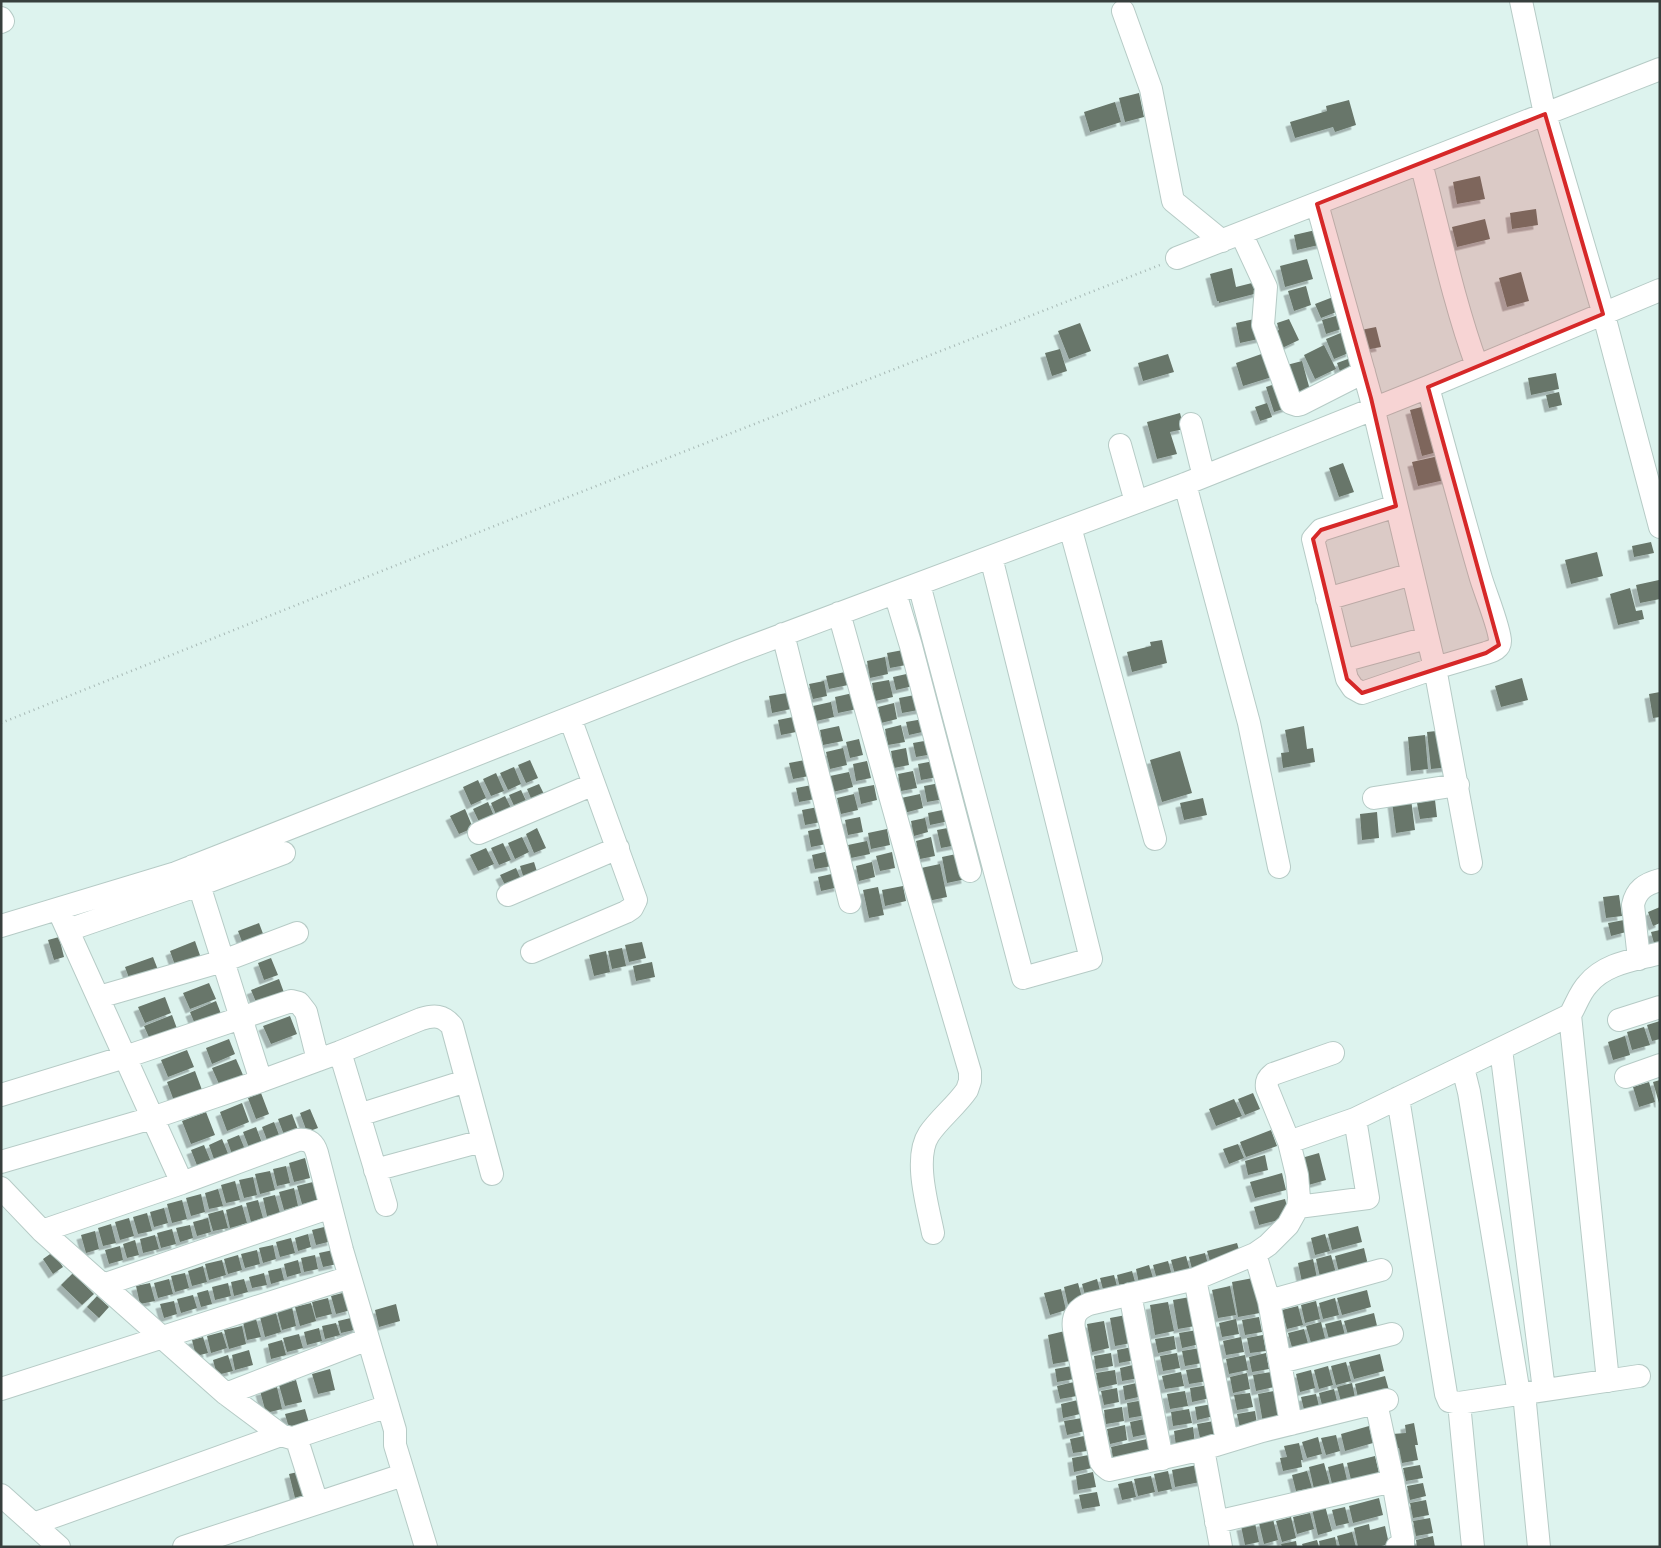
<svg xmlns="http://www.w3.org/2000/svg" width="1661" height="1548" font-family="Karla,sans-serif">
<defs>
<filter id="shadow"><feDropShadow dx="-4.5" dy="4.5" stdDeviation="0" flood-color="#0004"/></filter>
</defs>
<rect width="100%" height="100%" fill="#ddf3ee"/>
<path fill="#68766a" filter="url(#shadow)" d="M1139 93 1144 117 1125 122 1119 98Z
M1349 100 1356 125 1335 132 1333 127 1295 138 1290 122 1327 111 1326 106Z
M1115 102 1121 122 1090 132 1084 112Z
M1480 176 1485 199 1457 204 1453 182Z
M1536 209 1538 225 1512 229 1510 213Z
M1485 219 1490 239 1457 247 1452 227Z
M1320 229 1323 244 1297 250 1294 235Z
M1307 259 1313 279 1285 287 1280 266Z
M1232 268 1236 287 1256 282 1258 293 1219 303V301H1217L1210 274Z
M1521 272 1529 301 1507 307 1499 278Z
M1306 286 1311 305 1294 311 1288 291Z
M1333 297 1339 311 1321 318 1315 304Z
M1339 315 1344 328 1326 334 1322 320Z
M1259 318 1263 338 1240 343 1236 323Z
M1289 319 1299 340 1280 349 1272 333 1279 330 1277 323Z
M1080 323 1091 351 1069 359 1058 331Z
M1376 327 1381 347 1365 350 1361 330Z
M1343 332 1351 352 1334 359 1326 339Z
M1324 345 1336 369 1315 379 1304 355Z
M1060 349 1067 371 1052 376 1045 353Z
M1267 352 1275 376 1243 386 1236 363Z
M1168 354 1174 372 1143 381 1138 363Z
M1356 356 1362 372 1343 380 1337 363Z
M1302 361 1310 390 1291 395 1283 366Z
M1556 373 1559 389 1531 395 1528 378Z
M1281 382 1289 407 1274 412 1266 387Z
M1559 392 1562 405 1549 408 1546 395Z
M1267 403 1272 417 1260 421 1255 407Z
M1429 405 1441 451 1422 456 1410 410Z
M1180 413 1184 429 1170 432 1177 454 1157 459 1147 422Z
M1443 455 1449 479 1418 486 1412 462Z
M1343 463 1354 492 1339 497 1329 468Z
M1651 542 1654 553 1634 557 1632 546Z
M1597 552 1603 576 1571 584 1565 560Z
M1659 580 1660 599 1640 603 1636 585Z
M1630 588 1636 611 1642 610 1644 619 1618 625 1610 594Z
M1162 640 1167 663 1132 672 1127 652 1151 646 1150 642Z
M903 650 906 665 890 668 887 653Z
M885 657 888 674 870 678 867 661Z
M845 672 848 685 829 689 826 676Z
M911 673 913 686 896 690 893 677Z
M1522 678 1528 700 1501 707 1495 686Z
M889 680 893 697 875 701 872 683Z
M824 681 827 696 813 699 809 684Z
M1660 692V717L1653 718 1649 694Z
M787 693 791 709 772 713 769 696Z
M853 693 857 709 838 713 835 697Z
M920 694 924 709 902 713 899 698Z
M831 702 834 717 816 721 813 706Z
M894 703 897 719 881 723 878 707Z
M793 717 796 732 781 735 778 720Z
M929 718 931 730 909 735 906 722Z
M901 725 905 742 888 745 885 729Z
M839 726 843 741 823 745 820 730Z
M1304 726 1307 749 1313 748 1315 762 1283 768 1281 753 1289 752 1285 730Z
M1446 730 1450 767 1431 769 1427 732Z
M1425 735 1428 769 1411 771 1408 737Z
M859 739 863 755 850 758 846 742Z
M930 740 933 754 916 757 913 743Z
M843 748 847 765 830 769 826 752Z
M906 748 909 765 894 768 891 751Z
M1180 751 1192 793 1162 802 1150 760Z
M530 760 538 778 526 783 518 765Z
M805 760 809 776 793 779 789 763Z
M867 761 871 778 856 781 853 764Z
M934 761 937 777 921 780 918 764Z
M514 767 521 784 508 790 500 773Z
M913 771 917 788 901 791 898 774Z
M849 772 853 787 833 792 830 776Z
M496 773 504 791 491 796 483 779Z
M478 780 486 798 471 805 463 787Z
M940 783 944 799 927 802 924 786Z
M539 784 546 798 533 803 527 789Z
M812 785 815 799 799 802 796 788Z
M874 785 877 800 861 804 858 788Z
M521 790 529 807 517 812 509 795Z
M854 794 858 810 841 814 837 798Z
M920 794 923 808 904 813 901 798Z
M505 796 513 812 498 819 491 803Z
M1203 798 1207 815 1184 820 1180 803Z
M1411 799 1415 830 1396 833 1392 802Z
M1435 800 1437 817 1420 819 1417 803Z
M488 802 496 821 482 828 473 809Z
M818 807 821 822 805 825 802 810Z
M465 809 473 828 459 834 450 816Z
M947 809 949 821 930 825 928 813Z
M1377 812 1379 838 1362 840 1360 814Z
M860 817 863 832 848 835 845 820Z
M925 818 928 832 914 836 911 821Z
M953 827 957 845 941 848 937 830Z
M537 828 546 848 534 853 526 834Z
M822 828 826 844 811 847 808 831Z
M887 829 890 845 871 849 868 833Z
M522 837 529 852 515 859 508 843Z
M931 837 935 856 920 859 916 841Z
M867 841 870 854 851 858 848 845Z
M503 843 511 860 499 865 491 848Z
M486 848 494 864 478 871 470 855Z
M829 851 832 866 815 869 812 855Z
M892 852 895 868 880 871 876 856Z
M961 853 966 879 947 883 942 857Z
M534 862 539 878 525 882 520 866Z
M872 862 875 877 859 881 856 866Z
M940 864 947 897 928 901 921 868Z
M516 868 523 884 508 891 500 875Z
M836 873 839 887 821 891 818 877Z
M903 886 906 901 885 906 882 890Z
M878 887 884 915 869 918 863 890Z
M1619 895 1622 916 1606 918 1603 897Z
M1660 907V923L1653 926 1648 912Z
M1624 920 1626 932 1611 936 1608 923Z
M259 923 265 939 244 947 238 931Z
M1660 930V946L1655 947 1651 932Z
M59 937 64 957 54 960 48 940Z
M195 941 202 961 177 971 170 951Z
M642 942 646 958 629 962 625 945Z
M622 948 626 966 612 969 608 951Z
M606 951 610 972 594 976 589 955Z
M153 957 160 975 132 986 125 967Z
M271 958 278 975 264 980 258 963Z
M652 962 655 977 636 981 633 966Z
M279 979 286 998 259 1009 251 990Z
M209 983 216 999 190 1009 183 993Z
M165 997 171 1013 145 1023 138 1007Z
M216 1001 223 1019 197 1029 190 1012Z
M172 1015 179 1034 152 1044 144 1026Z
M290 1016 297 1034 271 1044 263 1026Z
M1660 1021V1039L1652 1041 1647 1025Z
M1644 1027 1650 1045 1632 1050 1627 1032Z
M1625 1036 1630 1055 1613 1060 1608 1042Z
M229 1039 235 1054 212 1064 206 1048Z
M187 1050 194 1067 168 1077 161 1060Z
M236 1059 243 1075 219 1084 212 1068Z
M195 1071 202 1090 174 1101 167 1082Z
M1660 1080V1103H1659L1653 1082Z
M1649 1082 1655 1102 1639 1107 1633 1087Z
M261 1093 269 1114 256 1119 248 1098Z
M1253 1093 1260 1109 1245 1115 1238 1099Z
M1234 1099 1242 1116 1216 1126 1209 1109Z
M242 1103 249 1122 227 1131 220 1112Z
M310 1109 318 1128 307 1132 300 1113Z
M206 1112 215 1135 191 1144 182 1121Z
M292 1114 300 1135 286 1140 278 1119Z
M274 1122 281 1140 269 1145 262 1127Z
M256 1127 264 1148 251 1153 243 1132Z
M1271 1130 1277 1146 1246 1157 1240 1142Z
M239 1135 246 1152 233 1157 227 1140Z
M222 1139 229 1156 215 1162 209 1145Z
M1238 1144 1244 1158 1229 1164 1223 1149Z
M204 1145 211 1162 198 1168 191 1150Z
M1319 1153 1326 1180 1305 1186 1298 1159Z
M1265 1155 1268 1170 1248 1175 1245 1161Z
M305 1158 310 1178 294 1182 289 1163Z
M286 1166 290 1183 277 1186 273 1169Z
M270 1171 275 1190 260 1194 255 1174Z
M1282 1173 1286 1190 1255 1198 1250 1182Z
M253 1177 257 1195 244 1198 239 1180Z
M235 1181 240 1200 226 1203 221 1185Z
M313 1182 318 1200 302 1204 297 1186Z
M294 1188 298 1206 284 1210 279 1192Z
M218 1189 223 1206 209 1209 205 1193Z
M201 1194 205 1212 191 1216 186 1198Z
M275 1195 280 1213 267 1216 263 1198Z
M1285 1199 1290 1217 1259 1225 1254 1207Z
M182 1200 187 1219 172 1223 167 1204Z
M258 1200 263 1218 251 1222 246 1203Z
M242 1205 247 1223 230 1228 226 1210Z
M164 1208 168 1223 154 1227 150 1212Z
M223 1210 228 1228 213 1231 208 1214Z
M147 1213 152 1231 138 1234 133 1217Z
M129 1218 134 1236 120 1240 115 1222Z
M208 1218 211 1232 197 1236 193 1222Z
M111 1224 116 1243 103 1246 98 1228Z
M190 1225 193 1238 180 1242 176 1228Z
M328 1226 332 1241 316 1245 312 1230Z
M1358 1226 1362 1242 1332 1250 1328 1234Z
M172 1229 176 1244 161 1248 157 1233Z
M95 1231 99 1249 86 1253 81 1235Z
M308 1234 311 1247 298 1251 295 1238Z
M1325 1234 1330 1251 1315 1255 1311 1238Z
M155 1235 159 1249 143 1253 140 1239Z
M291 1238 295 1253 280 1257 276 1242Z
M135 1240 139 1255 127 1258 123 1244Z
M1237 1243 1242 1260 1212 1268 1207 1251Z
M273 1245 276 1259 263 1263 259 1248Z
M120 1246 123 1260 109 1264 105 1250Z
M1364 1248 1368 1265 1339 1273 1335 1256Z
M257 1250 260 1264 245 1268 241 1254Z
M333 1250 337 1264 323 1267 319 1253Z
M53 1252 63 1267 53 1274 43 1259Z
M1205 1253 1209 1268 1193 1273 1189 1257Z
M238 1255 242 1270 228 1274 224 1259Z
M315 1255 318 1269 304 1272 301 1258Z
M1331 1255 1336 1273 1320 1277 1316 1259Z
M1186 1256 1191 1274 1176 1278 1171 1260Z
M1313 1259 1317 1278 1302 1282 1298 1263Z
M222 1260 226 1275 209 1280 205 1264Z
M298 1260 301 1273 287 1277 284 1264Z
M1168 1261 1173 1279 1158 1283 1153 1265Z
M1149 1265 1155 1284 1140 1288 1136 1269Z
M203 1266 207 1282 192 1286 188 1271Z
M281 1268 284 1280 271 1284 268 1271Z
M1132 1271 1137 1289 1121 1293 1117 1275Z
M73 1273 94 1294 82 1305 61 1285Z
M185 1273 189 1288 175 1292 171 1276Z
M264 1273 267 1285 252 1288 249 1277Z
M1114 1275 1119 1294 1105 1297 1100 1278Z
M1253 1278 1260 1313 1238 1317 1232 1282Z
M169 1279 173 1294 158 1298 154 1283Z
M244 1279 248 1292 234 1296 231 1282Z
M1097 1279 1102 1298 1087 1302 1082 1284Z
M150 1283 155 1301 140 1304 136 1286Z
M228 1283 231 1296 215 1300 212 1287Z
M1078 1283 1084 1305 1069 1309 1064 1287Z
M1230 1286 1236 1315 1218 1318 1212 1290Z
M1061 1289 1066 1310 1050 1315 1044 1293Z
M208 1290 212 1304 201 1307 197 1293Z
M1367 1290 1371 1307 1342 1315 1337 1298Z
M346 1292 351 1310 336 1314 331 1296Z
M193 1295 197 1308 181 1313 177 1299Z
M97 1296 109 1307 99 1318 87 1307Z
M1190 1297 1195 1326 1178 1329 1173 1300Z
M328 1298 332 1314 316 1318 312 1302Z
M1335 1298 1339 1315 1323 1319 1319 1303Z
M174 1301 177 1314 164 1318 160 1304Z
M1316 1301 1320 1319 1305 1323 1301 1305Z
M1168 1302 1174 1331 1155 1335 1150 1305Z
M311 1303 316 1321 300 1326 295 1307Z
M396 1304 400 1321 379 1327 375 1310Z
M1298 1306 1303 1325 1287 1329 1282 1310Z
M292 1307 296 1326 282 1330 277 1311Z
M276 1313 281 1332 265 1337 260 1317Z
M1374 1313 1378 1330 1349 1338 1344 1321Z
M1126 1315 1131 1343 1115 1346 1110 1318Z
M355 1317 358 1329 341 1333 338 1321Z
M1259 1317 1262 1332 1245 1335 1242 1320Z
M256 1319 261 1337 247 1340 243 1322Z
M1236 1319 1239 1334 1222 1337 1219 1323Z
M1341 1320 1346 1339 1330 1343 1325 1324Z
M1104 1321 1109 1348 1092 1352 1087 1324Z
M1321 1322 1326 1342 1312 1346 1306 1326Z
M336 1323 340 1335 325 1339 322 1326Z
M242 1326 246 1344 229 1349 224 1330Z
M319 1328 322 1341 307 1345 304 1332Z
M1304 1329 1309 1347 1293 1351 1288 1333Z
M1197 1330 1200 1344 1182 1348 1179 1333Z
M1065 1331 1070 1361 1053 1364 1048 1335Z
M222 1332 227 1348 211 1353 207 1336Z
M299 1334 303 1348 287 1352 283 1338Z
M1263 1335 1266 1351 1250 1353 1247 1338Z
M1174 1336 1176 1349 1158 1353 1155 1339Z
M203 1337 208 1353 196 1356 192 1340Z
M1241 1337 1244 1352 1226 1355 1223 1341Z
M282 1340 286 1355 271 1359 268 1344Z
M1132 1347 1135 1360 1119 1363 1117 1350Z
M1200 1348 1202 1363 1185 1366 1182 1351Z
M249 1350 253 1365 235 1370 232 1355Z
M1111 1353 1113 1366 1096 1369 1094 1356Z
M1177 1353 1180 1368 1163 1371 1160 1356Z
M1266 1353 1269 1369 1252 1372 1249 1357Z
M1380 1354 1384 1371 1354 1379 1349 1362Z
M228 1355 233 1371 217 1375 213 1360Z
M1245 1355 1248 1370 1229 1374 1226 1359Z
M1346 1362 1351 1381 1336 1385 1331 1366Z
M1137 1364 1139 1378 1122 1381 1120 1368Z
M1072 1366 1074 1379 1057 1382 1055 1369Z
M1328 1366 1333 1385 1319 1389 1314 1370Z
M1204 1367 1207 1381 1189 1384 1186 1370Z
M330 1369 335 1390 318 1394 312 1374Z
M1115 1370 1117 1384 1099 1388 1096 1373Z
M1311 1370 1315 1388 1300 1392 1296 1374Z
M1181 1372 1184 1386 1165 1389 1162 1376Z
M1271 1372 1274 1387 1256 1391 1253 1375Z
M1247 1373 1250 1389 1233 1393 1230 1377Z
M1385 1376 1390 1394 1359 1402 1355 1384Z
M296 1380 302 1402 285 1406 279 1385Z
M1074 1382 1077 1396 1060 1399 1057 1386Z
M1141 1382 1143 1396 1125 1400 1123 1386Z
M1352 1383 1356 1402 1342 1405 1337 1387Z
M1208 1385 1210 1398 1192 1402 1190 1388Z
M277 1387 282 1409 266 1413 260 1391Z
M1117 1388 1119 1402 1104 1405 1101 1391Z
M1334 1389 1338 1405 1323 1409 1319 1393Z
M1185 1391 1188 1406 1170 1409 1167 1394Z
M1274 1391 1280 1420 1263 1423 1258 1394Z
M1250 1393 1253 1407 1237 1410 1234 1395Z
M1316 1394 1320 1410 1305 1414 1301 1397Z
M1078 1400 1080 1414 1063 1418 1061 1404Z
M1144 1400 1147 1415 1129 1418 1127 1403Z
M1212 1404 1214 1416 1197 1420 1195 1407Z
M1122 1407 1124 1421 1106 1424 1104 1410Z
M305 1409 309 1423 289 1428 285 1414Z
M1189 1409 1192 1423 1173 1426 1171 1412Z
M1255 1411 1257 1424 1240 1428 1237 1414Z
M1082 1418 1085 1431 1067 1435 1064 1421Z
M1149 1418 1152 1433 1133 1437 1130 1422Z
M1214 1421 1217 1435 1200 1438 1197 1424Z
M1414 1423 1418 1445H1415L1418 1460 1402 1463 1399 1448 1395 1449 1392 1434 1406 1433 1405 1425Z
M1125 1425 1127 1440 1110 1444 1107 1429Z
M1369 1426 1373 1443 1345 1451 1341 1434Z
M1193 1427 1195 1443 1176 1446 1174 1431Z
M1336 1435 1340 1451 1326 1455 1321 1438Z
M1084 1436 1087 1451 1073 1453 1070 1439Z
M1156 1437 1159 1452 1114 1462 1111 1447Z
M1318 1437 1322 1454 1307 1458 1302 1442Z
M1299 1443 1303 1460H1301L1302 1467 1283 1471 1280 1458 1287 1457 1284 1446Z
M1089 1455 1092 1468 1074 1472 1072 1458Z
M1375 1456 1379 1473 1351 1480 1347 1463Z
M1324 1463 1330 1485 1314 1489 1309 1467Z
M1343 1463 1347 1480 1332 1484 1328 1467Z
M1202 1464 1205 1481 1175 1487 1172 1470Z
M1420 1465 1423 1478 1406 1481 1403 1468Z
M302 1471 308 1495 295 1498 289 1474Z
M1168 1471 1172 1489 1158 1492 1154 1474Z
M1307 1471 1312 1488 1296 1491 1292 1475Z
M1093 1472 1096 1487 1078 1490 1076 1476Z
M1151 1476 1155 1492 1138 1496 1134 1479Z
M1132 1481 1136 1497 1122 1500 1118 1484Z
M1423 1483 1426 1496 1410 1500 1407 1486Z
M1097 1492 1100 1506 1082 1509 1079 1495Z
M1379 1498 1383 1515 1353 1523 1349 1506Z
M1426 1500 1429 1515 1413 1518 1410 1503Z
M1325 1506 1332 1531 1318 1535 1312 1509Z
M1345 1507 1349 1523 1336 1526 1332 1510Z
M1310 1513 1314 1529 1297 1534 1293 1517Z
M1291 1517 1296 1538 1282 1542 1276 1521Z
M1430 1518 1433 1533 1416 1536 1413 1521Z
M1273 1519 1278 1540 1264 1544 1259 1523Z
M1255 1523 1259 1542 1245 1545 1241 1526Z
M1369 1524 1370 1530 1385 1526 1389 1544 1377 1547H1358L1354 1528Z
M1352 1532 1356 1547H1340L1337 1536Z
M1433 1536 1435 1547H1417L1416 1540Z
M1335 1537 1337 1547H1320L1319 1541Z
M1317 1540 1319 1547H1303L1302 1544Z
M1296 1541 1297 1547H1282L1281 1544Z"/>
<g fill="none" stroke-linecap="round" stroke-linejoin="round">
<defs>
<path id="minor" d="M1521 1 1545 114 1602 308 1660 527
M1123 11 1151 89 1173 201 1222 241
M1 18 3 21 1 22
M1421 163C1439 231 1453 300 1477 366
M1317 204 1371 398 1435 668 1471 863
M1241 233 1266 287 1263 325 1291 403 1297 405 1301 404 1364 372
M1177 258 1660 69
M1191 424 1201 465 1205 476
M1120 445 1136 502
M1185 484 1249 723 1279 867
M1396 506 1321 530 1313 539 1347 679 1353 688 1362 693 1435 668 1486 653C1492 651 1500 649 1500 641 1500 628 1484 590 1480 575 1462 513 1445 450 1428 387
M1070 527 1155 839
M919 584 1023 978 1091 959 991 557
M895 593 911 646 970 871
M1327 599 1412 574
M839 613 917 892 970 1072V1081L967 1090C956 1106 940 1118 929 1134 913 1158 928 1207 933 1233
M783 634 850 902
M1343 661 1427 638
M1374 798 1458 785
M479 833 594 784
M508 895 618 848
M58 909 182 1183
M1 926 176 873 739 651 1185 484 1428 387 1660 290
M68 930 199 885 284 853
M532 952 626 912 632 908 636 900 570 718
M1639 959 1633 905C1636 890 1645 884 1660 880
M99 997 223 961 297 933
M1570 1015 1608 1381
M1619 1020 1660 1007
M1501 1049 1544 1390
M340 1052 386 1205
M1463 1068 1469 1092 1519 1394
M1626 1077 1660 1065
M261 1081 340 1052 421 1019C434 1015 443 1015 452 1026L492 1174
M1 1095 125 1057 291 1001 299 1003 306 1012 318 1060
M1398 1098 1446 1394 1449 1401 1459 1403 1639 1376
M359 1115 466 1081
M1289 1142 1267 1088C1266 1081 1268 1078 1273 1074L1333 1053
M1 1162 152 1118 261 1081 193 866
M375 1170 482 1141
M1 1188 42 1231
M1298 1207 1368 1198 1355 1119
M1255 1254 1269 1301 1291 1424
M1195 1279 1227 1441
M103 1285 331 1207
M1130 1294 1162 1459
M1269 1301 1381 1270
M1280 1362 1392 1334
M1 1389 350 1277
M1524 1393 1539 1547
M226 1394 368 1339
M1387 1400 1262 1431 1203 1449 1109 1470 1104 1466 1101 1462 1074 1329C1072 1316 1077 1309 1089 1304L1195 1279 1255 1254 1268 1245 1288 1225 1298 1207 1299 1198 1297 1175 1289 1142 1355 1119 1570 1015C1576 1005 1580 992 1588 984 1605 963 1635 960 1660 953
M1376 1403 1393 1481 1403 1538V1545L1397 1547
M1459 1403 1473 1547
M388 1406 296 1437 291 1438 281 1435 226 1394 42 1231 182 1183 298 1140C309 1139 314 1143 317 1153L342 1250 395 1430V1445L426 1547
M296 1437 317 1503
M1203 1449 1221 1547
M1 1495 59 1547
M1216 1522 1393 1481
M33 1524 281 1435
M184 1547 403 1475"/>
</defs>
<use href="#minor" stroke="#b6cbc6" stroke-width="24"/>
<path stroke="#a7b9b5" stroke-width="2.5" stroke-dasharray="1 4" stroke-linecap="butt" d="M1 723 507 521 1160 265"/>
<use href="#minor" stroke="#fff" stroke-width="22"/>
</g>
<path fill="#d62828" fill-opacity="0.2" stroke="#d62828" stroke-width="4" stroke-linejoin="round" d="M1545 114 1603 314 1428 387 1499 645 1486 653 1362 693 1347 679 1313 539 1321 530 1396 506 1371 398 1317 204Z"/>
<rect width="1661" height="1548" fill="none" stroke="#373f3d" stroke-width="5"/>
</svg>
